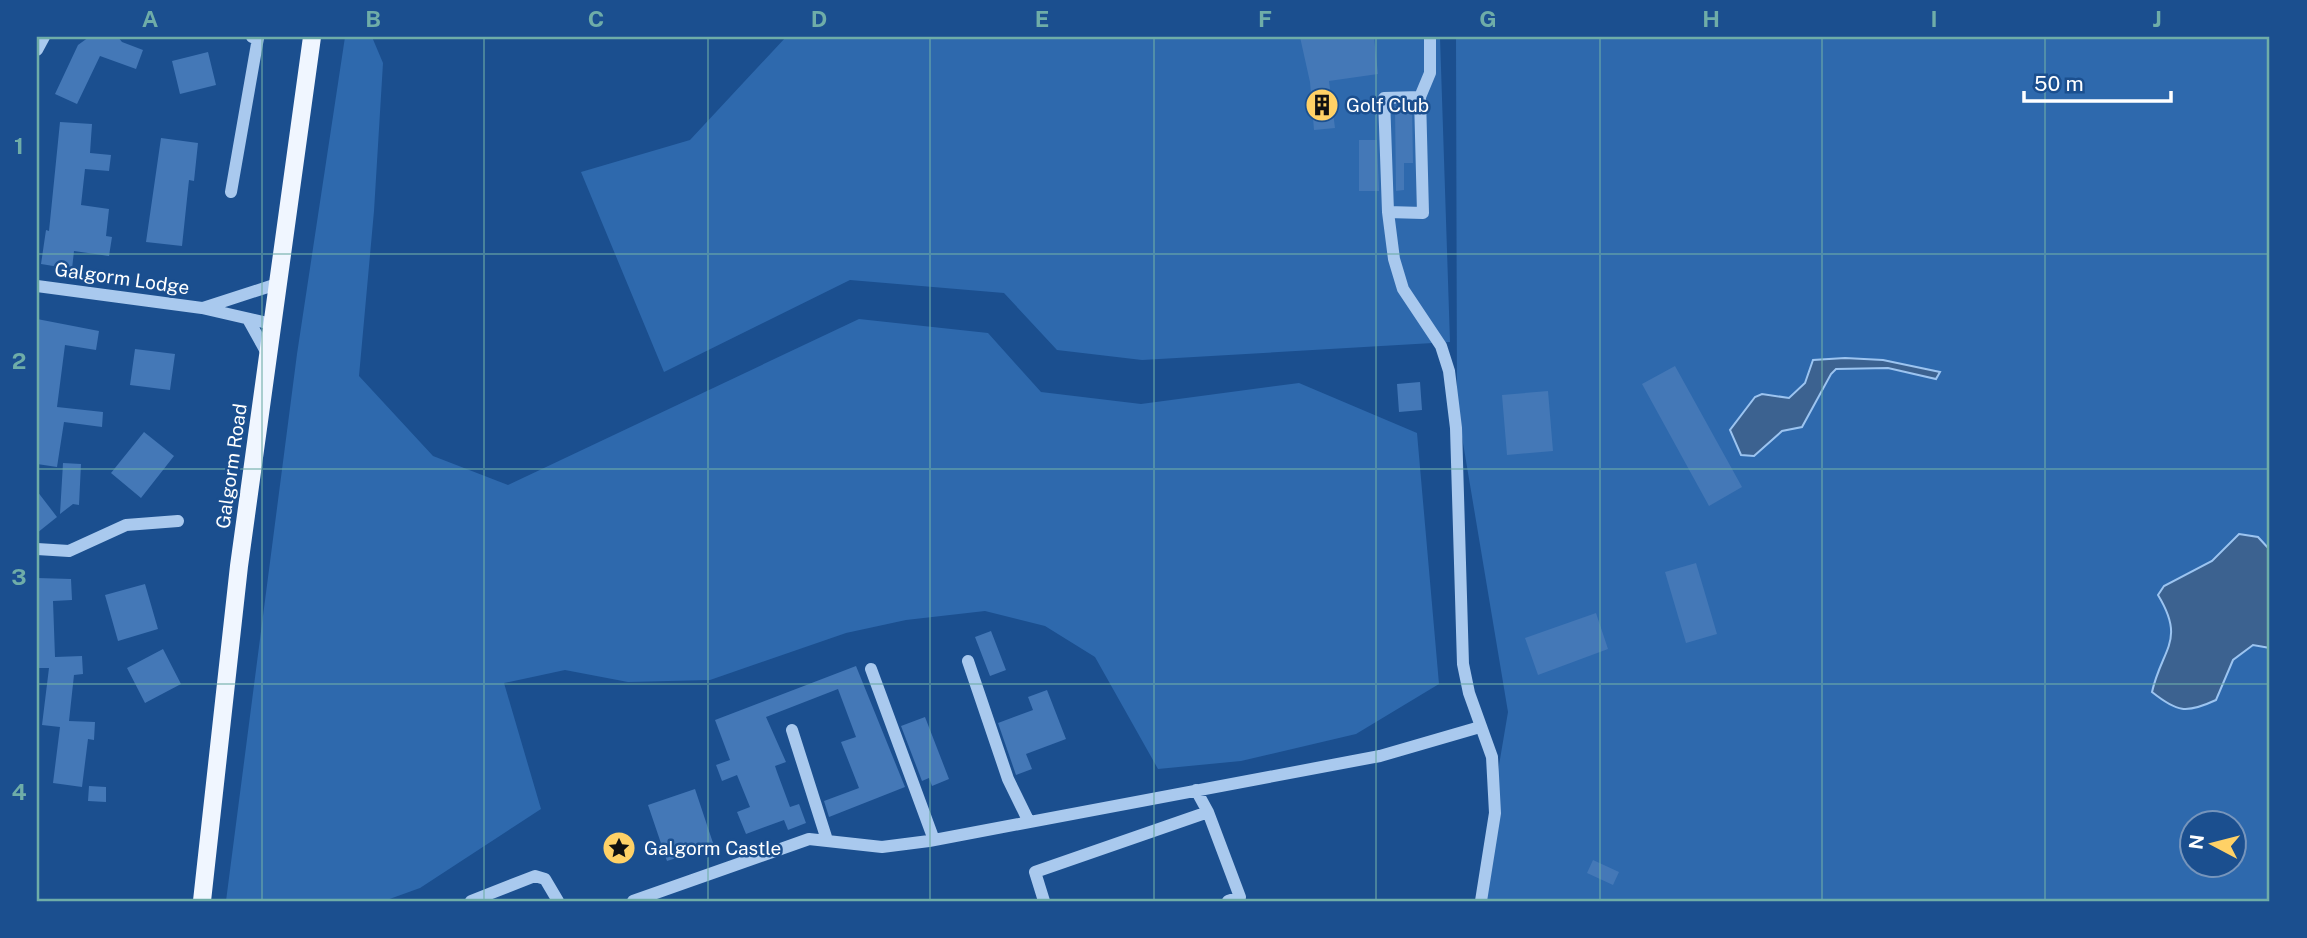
<svg xmlns="http://www.w3.org/2000/svg" width="2307" height="938" font-family="'Public Sans',sans-serif">
<rect width="100%" height="100%" fill="#1b4f8f"/>
<path fill="#2e69ad" fill-rule="evenodd" d="M345 37H372L383 63 374 211 359 376 433 456 508 485 859 319 988 333 1041 392 1141 404 1299 383 1417 433 1439 684 1356 734 1241 761 1158 769 1095 657 1045 626 985 611 906 620 846 633 710 680 628 682 565 670 504 683 541 809 420 888 384 901H226L297 354Z
M786 37H1440L1450 342 1142 360 1057 350 1004 293 850 280 664 372 581 172 690 140Z
M1456 37H2270V901H1476L1508 712 1457 407ZM2192 822H2234V864H2192Z"/>
<path fill="#3c6290" stroke="#9cc4f0" stroke-width="2" d="M1845 358 1883 360 1940 372 1936 379 1888 368 1836 369 1831 374 1802 427 1782 431 1754 456 1741 455 1730 430 1755 397 1762 394 1789 398 1805 383 1813 360Z
M2239 534 2258 537 2270 550V648L2253 645 2233 660 2216 700C2186 714 2177 712 2152 692 2162 648 2186 641 2158 595L2164 586 2212 561Z"/>
<path fill="#4478b7" d="M89 37H118L122 42 143 50 136 69 100 56 77 104 55 94 78 45Z
M1300 37H1374L1378 74 1329 81 1335 128 1314 130 1310 82Z
M208 52 216 85 180 94 172 61Z
M1395 107H1412L1413 163H1404V190L1396 191Z
M60 122 92 124 90 153 111 155 109 171 85 169 81 205 109 209 106 236 112 237 109 256 74 251 72 269 41 264 46 230 49 231Z
M161 138 198 143 194 181 189 180 182 246 146 242Z
M1359 140H1377L1379 191H1359Z
M37 319 99 331 96 350 65 345 57 407 103 412 102 427 64 422 57 467 37 464Z
M135 349 175 354 170 390 130 385Z
M1675 366 1742 487 1709 506 1642 384Z
M1420 382 1422 410 1399 412 1397 384Z
M1548 391 1553 451 1507 455 1502 395Z
M144 432 174 456 141 498 111 473Z
M63 463 81 464 79 505 73 504 60 514Z
M37 491 57 517 37 533Z
M1696 563 1717 634 1686 643 1665 572Z
M37 578 71 579 72 600 53 601 55 657 82 656 83 674 74 675 69 721 95 722 94 740 88 739 82 787 53 783 60 727 42 725 49 668H37Z
M145 584 158 629 118 641 105 595Z
M1596 613 1608 649 1538 675 1525 638Z
M991 631 1006 670 990 676 975 637Z
M163 649 181 684 145 703 127 668Z
M856 666 905 787 829 817 824 801 859 788 841 742 856 737 838 689 766 717 786 762 775 766 777 772 790 807 799 804 806 823 788 830 784 820 746 834 737 812 750 807 737 775 722 781 716 765 730 760 715 720Z
M1047 690 1066 739 1026 754 1032 769 1016 775 998 723 1033 710 1028 697Z
M925 717 949 779 932 786 929 778 922 781 901 726Z
M89 786 106 787V802L88 801Z
M695 789 714 846 667 861 648 805Z
M1593 860 1619 872 1613 885 1587 873Z"/>
<g fill="none" stroke-linecap="round" stroke-linejoin="round">
<path stroke="#a9c9ee" stroke-width="12" d="M1430 37V73L1420 97 1384 98 1388 212 1394 259 1403 289 1441 346 1449 371 1456 428 1463 664 1469 693 1492 757 1495 813 1481 901
M37 50 44 37
M231 192 258 38 252 37
M1388 212 1423 213 1420 97
M37 286 202 308 272 324
M203 308 277 284
M248 319 268 355
M37 549 69 551 126 525 178 521
M968 661 1008 779 1029 822
M871 669 934 840
M792 730 827 840
M1196 790 1208 812 1240 897 1228 901
M471 901 535 876 545 879 558 901
M633 901 809 839 882 847 929 841 1380 756 1480 727
M1044 901 1035 872 1208 812"/>
<path stroke="#f0f6ff" stroke-width="18" d="M202 901 239 566 312 37"/>
</g>
<path fill="none" stroke="#6fada8" stroke-width="2" stroke-opacity="0.55" d="M262 37V901M484 37V901M708 37V901M930 37V901M1154 37V901M1376 37V901M1600 37V901M1822 37V901M2045 37V901M37 254H2270M37 469H2270M37 684H2270"/>
<defs>
<symbol id="building-disc" viewBox="-11 -11 22 22"><circle r="9.5" fill="#ffd166" stroke="#1b4f8f"/><path d="M-4-6H4V6H1V3H-1V6H-4ZM-2.5-4.3h1.7v1.8h-1.7ZM.8-4.3h1.7v1.8H.8ZM-2.5-1h1.7V.8h-1.7ZM.8-1h1.7V.8H.8Z" fill="#111"/></symbol>
<symbol id="sight-disc" viewBox="-11 -11 22 22"><circle r="9.5" fill="#ffd166" stroke="#1b4f8f"/><path d="M0-6L1.8-2.2L6-1.7L2.9 1.2L3.7 5.4L0 3.3L-3.7 5.4L-2.9 1.2L-6-1.7L-1.8-2.2Z" fill="#111"/></symbol>
</defs>
<g fill-rule="evenodd">
<use href="#building-disc" x="1303" y="86" width="38" height="38"/>
<use href="#sight-disc" x="600" y="829" width="38" height="38"/>
</g>
<g text-anchor="middle" dominant-baseline="central" stroke-width="5" stroke-linejoin="round" paint-order="stroke">
<g font-size="19" fill="#fff" stroke="#1b4f8f" text-anchor="start">
<text x="1346" y="105">Golf Club</text>
<text x="644" y="848">Galgorm Castle</text>
</g>
<g font-size="19" fill="#fff" stroke="#1b4f8f">
<text transform="translate(122 278) rotate(8)">Galgorm Lodge</text>
<text transform="translate(231 466) rotate(-82)">Galgorm Road</text>
</g>
</g>
<rect width="2307" height="938" fill="none" stroke="#1b4f8f" stroke-width="77"/>
<g transform="translate(2213 844) rotate(277)"><circle r="33" fill="#1b4f8f" stroke="#7695bc" stroke-width="2"/>
<path d="M0-5L12 26L0 18L-12 26Z" fill="#ffd166"/>
<text y="-10" font-size="19" font-weight="bold" text-anchor="middle" fill="#ffffff">N</text>
</g>
<path d="M2024 91v10h147v-10" fill="none" stroke="#ffffff" stroke-width="3.5"/>
<text x="2034" y="91" font-size="21" fill="#ffffff" stroke="#1b4f8f" stroke-width="5" paint-order="stroke">50 m</text>
<rect x="38" y="38" width="2230" height="862" fill="none" stroke="#6fada8" stroke-width="2.5"/>
<g font-size="23" text-anchor="middle" font-weight="bold" fill="#6fada8">
<text x="150" y="27">A</text>
<text x="373" y="27">B</text>
<text x="596" y="27">C</text>
<text x="819" y="27">D</text>
<text x="1042" y="27">E</text>
<text x="1265" y="27">F</text>
<text x="1488" y="27">G</text>
<text x="1711" y="27">H</text>
<text x="1934" y="27">I</text>
<text x="2157" y="27">J</text>
<text x="19" y="154">1</text>
<text x="19" y="369">2</text>
<text x="19" y="585">3</text>
<text x="19" y="800">4</text>
</g>
</svg>
